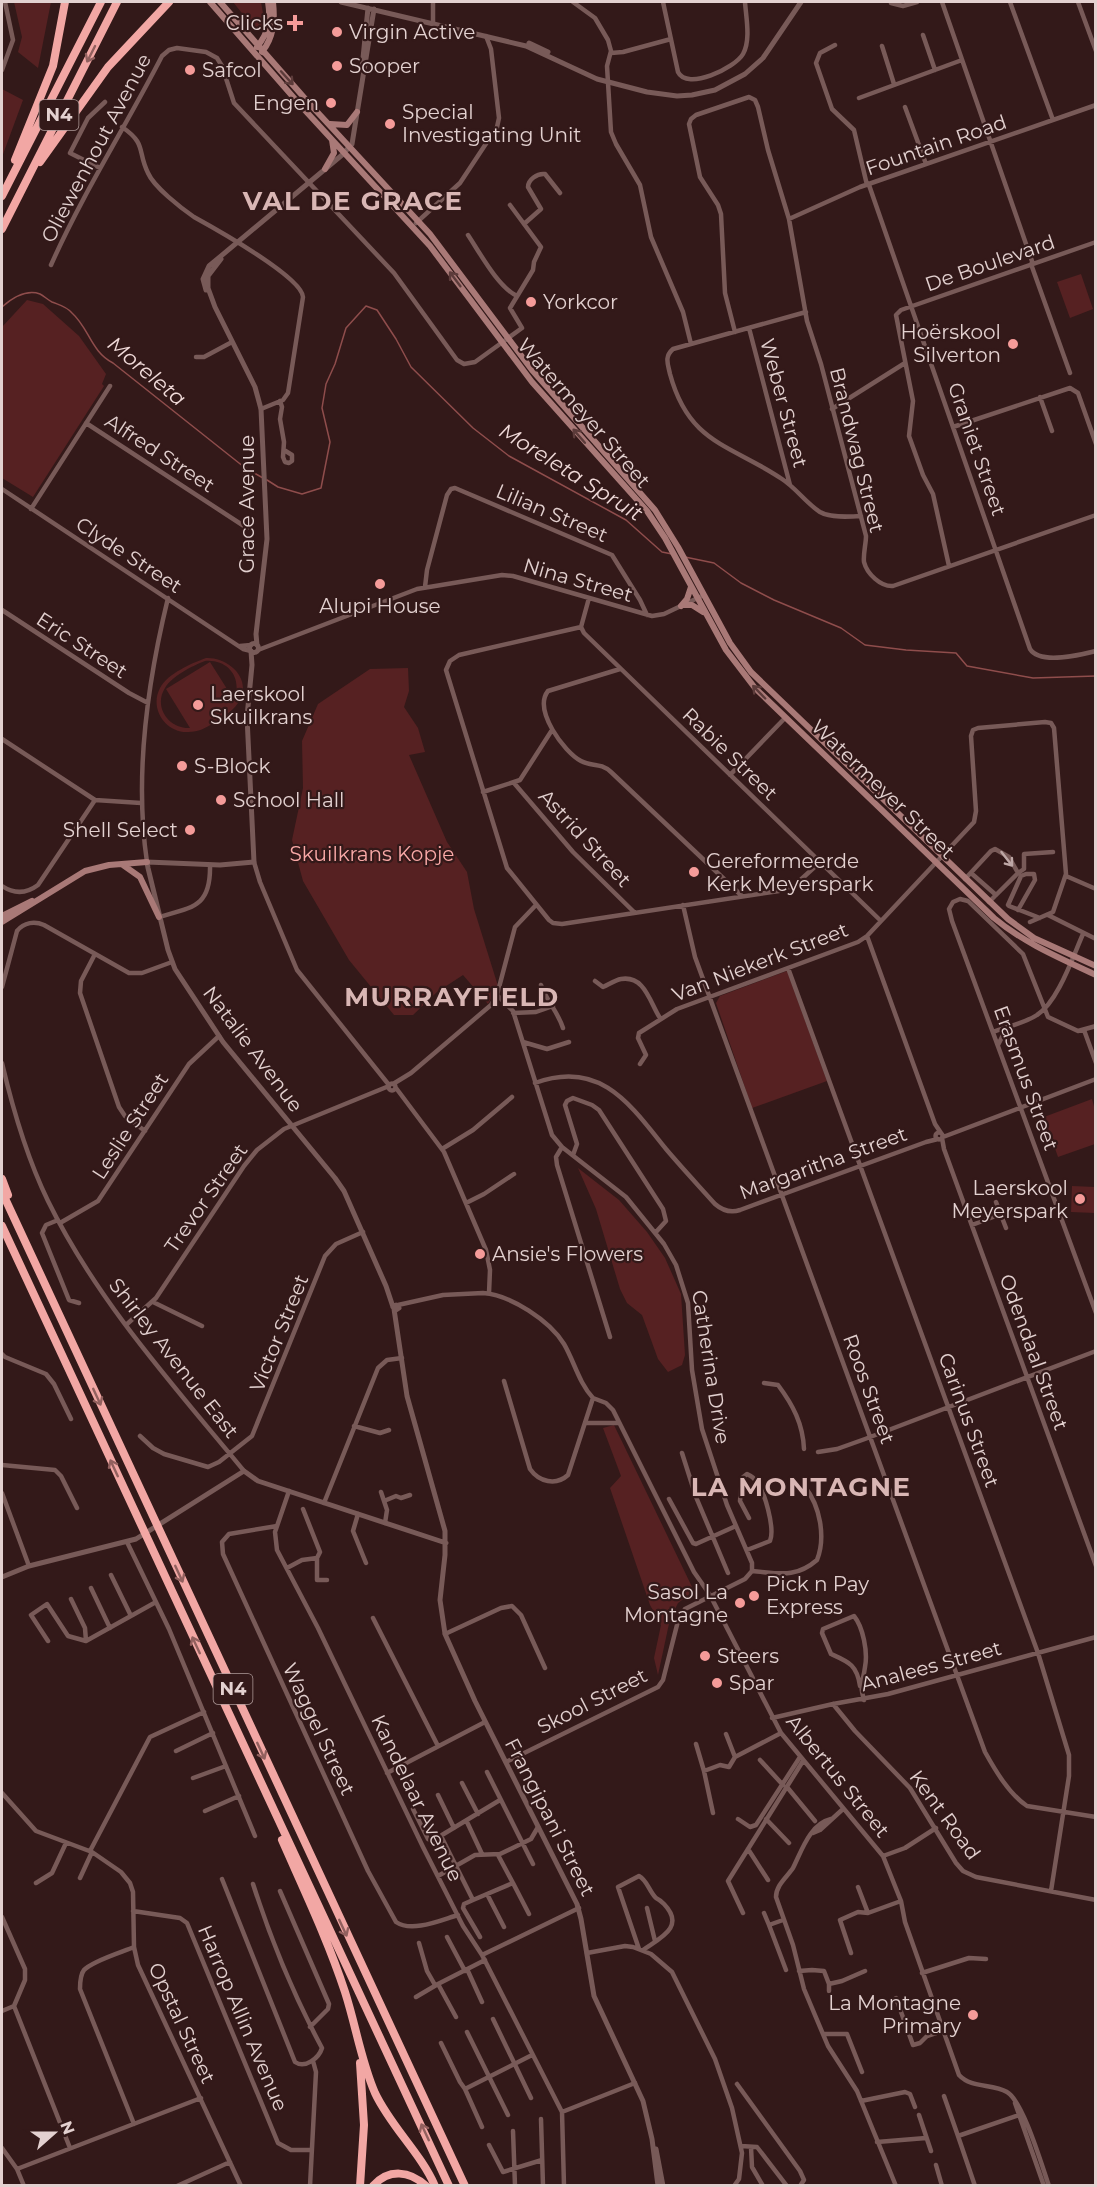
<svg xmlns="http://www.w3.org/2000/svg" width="1097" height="2187" font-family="Montserrat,sans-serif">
<rect width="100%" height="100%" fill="#331919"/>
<path fill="#562122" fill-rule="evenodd" d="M14 2H51L38 68 18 52 22 37Z
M233 2H261L264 19 262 30 257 32Z
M2 89 23 100 2 157Z
M1081 274 1093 309 1070 318 1057 282Z
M27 300 43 304 79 336 106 374 102 384 104 386 33 497 2 478V327Z
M206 658C228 657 254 679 238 703 232 712 223 717 214 723 205 728 199 732 188 732 166 733 149 709 160 688 167 674 192 663 206 658ZM205 661C228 659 243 678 234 700L210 662 166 689 190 728C169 729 153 707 165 688 172 676 192 666 205 661Z
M408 668 409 691 404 707 418 728 425 752 409 755 447 842 467 872 474 909 498 986 488 1004 463 975 437 992 413 1015H394L349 960 303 881 292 840 303 788 302 741 318 704 370 669Z
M787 971 827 1081 752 1108 716 1003 720 996Z
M1092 1099 1095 1110V1144L1058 1157 1044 1117Z
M578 1168 619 1200 647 1232 665 1258 681 1294 685 1355 682 1365 668 1372 658 1359 642 1315 627 1303 620 1289 596 1209Z
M1072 1186 1095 1187V1213L1071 1212Z
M614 1425 694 1591 678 1603 670 1619 658 1675 654 1658 661 1625 650 1605 610 1488 621 1476 603 1428Z"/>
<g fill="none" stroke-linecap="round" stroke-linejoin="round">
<path stroke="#8f4d4c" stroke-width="1.5" d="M2 307C11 299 26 289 40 294 44 296 48 300 52 302 59 305 66 306 72 313 89 328 91 352 113 363L244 467 263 478
M267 480 278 487 302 494 321 488 330 442 322 408 326 384 335 364 346 328 366 306 377 310 396 339 411 367 473 428 509 456 626 520 662 552 672 554
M685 557 714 563 741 583 774 600 841 628 865 645 906 650 956 653 967 666 1033 678 1096 676"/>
<path stroke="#785a58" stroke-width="4.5" d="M573 2 595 18 608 40 611 51 607 66 611 132 616 144 640 185 651 237 683 312 691 344
M663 2 678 72C687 91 735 68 743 54 751 40 746 17 745 2
M942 2 1033 264
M1010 2 1053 120
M1078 2 1096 51
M891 3 903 6 917 2
M433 23V2
M923 35 935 70
M835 45 820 53 816 63 832 109 854 130 867 185
M882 46 894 84
M611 53 623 52 671 39
M2 70 13 40 5 2
M859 98 962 60
M905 107 926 164
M122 127C147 144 137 151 148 173 154 187 181 208 194 217 214 228 302 277 303 297L288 393 283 400 261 409
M100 168 70 153 88 118 105 102
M869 185 1030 649C1040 665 1080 655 1096 651
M789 219 860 187 1096 105
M416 223 460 183 497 127 499 118 491 49 486 36
M524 224 541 209 528 187C528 180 537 173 545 174L560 193
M468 235C480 253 498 287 517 296
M1031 264 1070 373
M51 265C83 193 126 126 162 56L169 50 177 48 206 52 217 58 222 66 234 103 394 273 457 360 464 364 475 362 522 328 510 308 533 270 534 262 541 247 510 205
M806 312 673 349C664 357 668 364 670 374 689 444 730 444 782 479 796 488 806 503 820 512 831 518 848 517 861 516
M749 328 790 485
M735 332 725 293 721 214 718 205 700 177 689 124 691 119 696 115 749 97 755 100 758 107 768 150 789 219 807 321 821 364 866 536C866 544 863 554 864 562 867 574 881 587 893 586L1096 515
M196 357H204L232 342
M1040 397 1052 431
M280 401 282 407 280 419 284 442 283 457 285 462 289 463 292 461V455L284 450
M832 409 905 363
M86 423 247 528
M953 427 1070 388 1078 393 1096 444
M2 489 243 649 251 651
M31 509 110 386
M949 566 933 494 923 475 909 436 913 401 896 315 901 310 1096 242
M425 587 427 570 447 495 451 489 455 488 612 555 640 600 647 615
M589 598 581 627 584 633 881 921
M2 610 129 693 148 703
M581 627 459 655 450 661 446 670 507 868 549 920 553 923 562 924 779 891 795 885 820 862
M240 646 251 645
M258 650 417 589 502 575 513 576 652 616 664 614 704 595
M620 669 548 691C533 710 564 752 581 761 592 767 600 762 611 772L742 896
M2 739 95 800 141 803
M730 775 785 718
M514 783 573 852 635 913
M483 792 520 780 552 730
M147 862C134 775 147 684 168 598
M254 862 260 882 297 970 389 1085
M971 873 996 895
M1066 876 1096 889
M965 879 991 851 995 849 1009 857 1018 873
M2 886C14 894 26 894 38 885L95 800
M989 902 1018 873 1024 869V854L1053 852
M683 905 695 957 985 1752C995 1770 1009 1794 1027 1806L1096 1817
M1018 910 1035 880 1034 874H1026L1021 876 1008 905 1009 906 1040 918
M1048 915 1096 939
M159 917C193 907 211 907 210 865
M867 936 935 1124 941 1133
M95 954 81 981 80 993 119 1107 125 1116 145 1131
M788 968 1038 1653 1069 1755V1776L1051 1891
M595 981 603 987C608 985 615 980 621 979 645 975 650 1003 660 1018
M541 985C546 1000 558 1012 563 1028
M2 987 17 931C24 922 35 921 44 925L129 973H142L172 962
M497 995 513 1011 552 1135 562 1147 626 1197 664 1244 676 1265 688 1303 692 1370 702 1429 727 1505 752 1563V1571L745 1579 685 1609 678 1621 663 1680 658 1687 506 1762
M513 1013 536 1012 553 1006
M1096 1026 1078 1031 1048 1017 1023 954 968 901 960 899 953 902 949 909 952 921 1096 1313
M1084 1030 1096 1063
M993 1032C1007 1027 1025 1023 1037 1015 1058 1002 1073 956 1083 934
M523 1042 547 1049 569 1042
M998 1045 1007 1027
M2 1063C13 1110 27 1158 48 1201 97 1301 174 1386 244 1471
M640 1064 646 1055 638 1038 639 1033 677 1009 858 942 867 936 974 822 976 811 971 736 973 730 978 728 1045 722 1051 723 1054 728 1066 874 1053 912 1030 922
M535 1083C600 1059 630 1104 666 1149 682 1168 699 1186 715 1204 723 1211 731 1213 740 1210L926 1142 938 1139
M388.5 1087a3.5 3.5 0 1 1 7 0a3.5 3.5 0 1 1-7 0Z
M393 1084 411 1073 491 1005 497 995 515 927 536 905
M396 1088 444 1152 486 1250 490 1270 489 1293
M935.5 1136a3.5 3.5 0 1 1 7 0a3.5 3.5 0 1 1-7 0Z
M943 1137 1096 1079
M942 1138 944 1149 1096 1566
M562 1147 556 1157 557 1165 610 1337
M442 1149 473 1130 512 1097
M573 1155 577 1144 565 1105 567 1101 573 1098 592 1105 599 1110 663 1209 666 1221 656 1232
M996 1202 1006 1228
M466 1203 484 1194 514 1174
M58 1220 46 1225 42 1233 69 1300 79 1303
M60 1223 98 1201 189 1064 219 1036
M972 1225 1001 1214
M153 1302 202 1326
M398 1305 443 1295 483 1293C511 1295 550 1321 564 1344 574 1361 579 1383 593 1398
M126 1325 156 1298 244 1166 257 1150 284 1129 389 1086
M2 1354 5 1357 46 1374 54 1384 71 1419
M504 1381 530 1469C539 1482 556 1486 568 1475L593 1398
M764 1383 778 1385C793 1405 803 1424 804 1449
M593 1398 606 1403 613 1410 694 1572 710 1595 781 1733 883 1856 901 1901 905 1922 959 2075C972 2089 992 2083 1007 2092 1023 2101 1042 2166 1049 2186
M585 1423H619
M354 1426 380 1433 389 1430
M140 1436 153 1448 164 1454 208 1467 219 1462 252 1436 325 1256 336 1244 363 1232
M818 1452 837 1449 865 1439 1096 1351
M682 1453 696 1497 728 1573
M2 1465 55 1470 61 1476 77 1508
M289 1491 275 1532 277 1550 318 1628 423 1847 463 1926 482 1955 562 2112 564 2186
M381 1492 387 1510 385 1523
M2 1493 29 1566
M669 1499 693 1543 696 1544 736 1526
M384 1501 396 1496 401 1498 410 1495
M324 1503 378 1368 387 1360 402 1358
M303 1509 320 1552 317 1558V1580H327
M358 1514 353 1531 366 1563
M277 1526 229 1534 222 1542 223 1554 368 1871 396 1922C412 1933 441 1920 458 1915
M127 1542 169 1629 255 1836
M747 1550 770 1541C775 1529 765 1490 755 1480 754 1478 749 1475 747 1474L742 1478 740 1501 749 1518
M287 1568 302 1560 317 1558
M752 1571C778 1573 795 1579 817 1560 826 1537 820 1506 805 1487
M111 1575 131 1616
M91 1588 110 1628
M71 1599 85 1628 86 1641
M373 1618 438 1746
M445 1634 501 1608 512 1606 521 1615 545 1668
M48 1641 31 1615 47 1604 68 1636 86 1641 156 1602
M860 1686C857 1665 849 1662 831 1654L822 1633 823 1629 854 1616C863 1627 868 1652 865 1667 863 1683 859 1683 864 1700
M833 1704 855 1731 910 1788 956 1863 963 1871 976 1877 1096 1900
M772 1718 833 1704 888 1694 1096 1637
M726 1734 735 1757 781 1733
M696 1744 704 1771 720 1765 729 1767 735 1757
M176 1751 213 1733
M760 1760 783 1785
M704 1771 713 1813
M487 1772 533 1864
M387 1773 485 1722
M193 1778 226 1766
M462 1783 478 1814
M787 1787 815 1821
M2 1793 36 1831 92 1852 121 1872 130 1883 133 1892 134 1947 138 1965 241 2186
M438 1795 454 1828
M413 1809 428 1839 432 1841 500 1800
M205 1811 239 1796
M738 1819 750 1827 756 1825 800 1757
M766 1819 789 1843
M831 1819C810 1824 802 1850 793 1868 787 1877 776 1885 776 1897L793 1945 804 1989 828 2046 857 2091 896 2186
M467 1822 482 1854
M813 1833 820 1830 843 1809
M441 1836 473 1900 464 1904 463 1908 480 1937
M748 1849 768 1880
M90 1851 150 1737 204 1712
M498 1855 513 1883
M883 1856 905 1848 936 1828
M438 1876 475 1855 500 1854 531 1839 538 1827
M80 1878 92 1852
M222 1879 295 2062C305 2069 319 2058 322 2048 294 1996 271 1940 253 1884
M36 1883 52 1873 66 1843
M858 1887 868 1913
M280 1891 329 2004 328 2009 310 2027
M487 1894 504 1927
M473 1900 513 1883 529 1914
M647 1908 655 1941
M133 1911 180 1918 187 1923 278 2143 291 2150H312
M743 1913 728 1881 803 1761
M764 1913 769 1925
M2 1917 25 1969V1980L14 2006 70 2148
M783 1920 769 1925 786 1970
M447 1937 465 1971
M419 1943 427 1971 435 1985
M639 1949 618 1887 639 1876C647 1880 649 1891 656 1898 658 1899 662 1902 664 1904 686 1927 660 1938 643 1950
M587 1953 625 1946 633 1947 651 1954 672 1972 715 2059 732 2108 742 2153 739 2179 734 2186
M851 1953 840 1920 858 1912 868 1913 901 1901
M482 1955 579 1908
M467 1969 482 2002
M799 1971 812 1970 824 1971 829 1984V1991
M922 1973 969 1958 986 1959
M438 1984 456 2017
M829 1984 842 1981 865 1971
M416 1997 438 1984 485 1960
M896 1998 913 2045 920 2043 927 2036 942 2031
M2 2011 14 2006
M493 2019 531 2098
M467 2032 508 2115
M823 2034H847L862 2072
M441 2043 460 2082 465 2089
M737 2084 800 2171 804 2180 800 2186
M944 2096 958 2136 1019 2115
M861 2101 905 2092 910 2094 915 2107
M1015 2103 1044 2186
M562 2112 635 2083
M919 2115 931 2151
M541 2119 543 2186
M134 2124 80 1989C80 1983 80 1975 84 1970 92 1961 122 1952 134 1947
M482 2127 465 2089 532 2055
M513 2131 515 2186
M958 2136 975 2186
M877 2142 926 2138
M489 2145 503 2172 542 2160
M741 2146 757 2147 787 2186
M751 2147 752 2167 763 2186
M2 2148 17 2169 24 2186
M936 2165 942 2186
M17 2169 201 2098
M177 2186 230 2162
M310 2186 316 2072 313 2061"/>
<path stroke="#785a58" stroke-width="5" d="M341 2 526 46 597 79 647 92 677 96 692 95 715 90 745 74 763 58 801 2
M529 43 548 52
M362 68 368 8
M221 259 208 276V288L215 307 255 387 261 409 267 539 256 634 257 645
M206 290 203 279 209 266 342 155 352 144 374 9
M249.5 648a4.5 4.5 0 1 1 9 0a4.5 4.5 0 1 1-9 0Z
M251 651 252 665 247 717 254 862 220 865 147 862 148 868 168 950 175 969 223 1042 335 1178 344 1191 386 1286 393 1307
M396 1305 399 1308 396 1310 393 1307Z
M394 1309 407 1396 445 1531V1555L440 1600 445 1634 475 1701 577 1904 581 1919 594 1996 643 2101 652 2139 658 2186
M2 1577 29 1566 136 1539 244 1471 258 1481 446 1543
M656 2149 663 2186"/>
<path stroke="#a97977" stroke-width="6" d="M210 2 301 106 430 246 532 382 647 511 665 538 726 650 755 688 994 918C1024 943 1060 958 1096 975
M220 2 308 102 430 234 532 370 655 510 678 547 730 643 751 672 1008 919 1034 938 1096 966
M257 47C269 32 271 20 268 2
M262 52C274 37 275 20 273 2
M330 124 347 125 357 112
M325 169 334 153 332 140
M682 605H692L703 612
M681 606 687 599 691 587
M123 865 140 877 159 917
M2 916 32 901
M2 922 85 871 109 865 147 862"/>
<path stroke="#f2a7a4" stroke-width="8" d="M15 160 53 66 65 2
M40 162 108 67 169 2
M2 196 101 2
M2 229 117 2
M2 1179 8 1195
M2 1192 465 2186
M2 1226 449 2186
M282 1840C304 1890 328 1940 345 1992 356 2026 361 2061 375 2093 391 2127 420 2152 435 2186
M360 2186 364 2125 360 2063
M373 2186C389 2168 410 2171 426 2186"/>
</g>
<defs><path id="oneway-shaft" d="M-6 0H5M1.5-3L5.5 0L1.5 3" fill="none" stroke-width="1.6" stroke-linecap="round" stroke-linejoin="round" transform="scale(1.5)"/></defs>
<g stroke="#92605e">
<use href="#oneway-shaft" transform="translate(91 54) rotate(117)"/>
<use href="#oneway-shaft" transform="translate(97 1397) rotate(65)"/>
<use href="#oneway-shaft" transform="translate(114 1468) rotate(-115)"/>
<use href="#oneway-shaft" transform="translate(179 1574) rotate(65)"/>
<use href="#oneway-shaft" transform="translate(196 1645) rotate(-115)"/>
<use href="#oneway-shaft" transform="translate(261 1751) rotate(65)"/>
<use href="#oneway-shaft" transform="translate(343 1928) rotate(65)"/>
<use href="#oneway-shaft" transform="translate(425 2132) rotate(-115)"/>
</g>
<g stroke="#5c3b3a">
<use href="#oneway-shaft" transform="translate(287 78) rotate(48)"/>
<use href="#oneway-shaft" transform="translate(455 279) rotate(-127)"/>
<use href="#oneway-shaft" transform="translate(579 436) rotate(-131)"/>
<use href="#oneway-shaft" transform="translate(759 692) rotate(-134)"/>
</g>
<use stroke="#bea7a6" href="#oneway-shaft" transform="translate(1007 859) rotate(52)"/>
<g fill="#f59b99" stroke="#331919" stroke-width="2">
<path d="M292 14h6v6h6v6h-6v6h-6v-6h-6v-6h6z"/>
<circle cx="337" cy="32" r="6"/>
<circle cx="337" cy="66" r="6"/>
<circle cx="190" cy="70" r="6"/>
<circle cx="331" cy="103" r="6"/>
<circle cx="390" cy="124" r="6"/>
<circle cx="531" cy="302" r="6"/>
<circle cx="1013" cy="344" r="6"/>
<circle cx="380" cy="584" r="6"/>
<circle cx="198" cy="705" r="6"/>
<circle cx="182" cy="766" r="6"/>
<circle cx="221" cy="800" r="6"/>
<circle cx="190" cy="830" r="6"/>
<circle cx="694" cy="872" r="6"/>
<circle cx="1080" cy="1199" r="6"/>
<circle cx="480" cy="1254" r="6"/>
<circle cx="754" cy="1596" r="6"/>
<circle cx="740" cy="1603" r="6"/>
<circle cx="705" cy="1656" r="6"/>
<circle cx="717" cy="1683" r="6"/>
<circle cx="973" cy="2015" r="6"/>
</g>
<g text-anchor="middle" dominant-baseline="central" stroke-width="4.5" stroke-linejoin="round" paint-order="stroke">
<g fill="#331919" stroke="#ae9a99" stroke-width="1.5">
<rect x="39.5" y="100" width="39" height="30" rx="4.5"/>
<rect x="213.5" y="1674" width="39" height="30" rx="4.5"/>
</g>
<g font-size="18" font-weight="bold" fill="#e3d1d0">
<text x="59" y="115">N4</text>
<text x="233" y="1689">N4</text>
</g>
<g font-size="20" fill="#e3d1d0" stroke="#331919" text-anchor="start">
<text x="283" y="23" text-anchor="end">Clicks</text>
<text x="349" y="32">Virgin Active</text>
<text x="349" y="66">Sooper</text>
<text x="202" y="70">Safcol</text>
<text x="319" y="103" text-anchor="end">Engen</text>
<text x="402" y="112">Special<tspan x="402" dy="23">Investigating Unit</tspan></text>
<text x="543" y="302">Yorkcor</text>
<text x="1001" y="332" text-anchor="end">Hoërskool<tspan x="1001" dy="23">Silverton</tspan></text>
<text x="380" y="606" text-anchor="middle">Alupi House</text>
<text x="210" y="694">Laerskool<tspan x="210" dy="23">Skuilkrans</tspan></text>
<text x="194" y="766">S-Block</text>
<text x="233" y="800">School Hall</text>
<text x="178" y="830" text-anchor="end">Shell Select</text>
<text x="706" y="861">Gereformeerde<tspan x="706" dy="23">Kerk Meyerspark</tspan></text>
<text x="1068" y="1188" text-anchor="end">Laerskool<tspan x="1068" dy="23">Meyerspark</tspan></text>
<text x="492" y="1254">Ansie's Flowers</text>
<text x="766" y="1584">Pick n Pay<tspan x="766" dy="23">Express</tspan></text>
<text x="728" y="1592" text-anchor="end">Sasol La<tspan x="728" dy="23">Montagne</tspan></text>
<text x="717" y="1656">Steers</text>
<text x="729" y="1683">Spar</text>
<text x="961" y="2003" text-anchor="end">La Montagne<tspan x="961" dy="23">Primary</tspan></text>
</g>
<g font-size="20" fill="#e3d1d0" stroke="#331919">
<text transform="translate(936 145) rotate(-19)">Fountain Road</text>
<text transform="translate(96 148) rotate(-62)">Oliewenhout Avenue</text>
<text transform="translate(990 263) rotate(-19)">De Boulevard</text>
<text transform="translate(784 403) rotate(75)">Weber Street</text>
<text transform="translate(584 413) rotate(49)">Watermeyer Street</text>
<text transform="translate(977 449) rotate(71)">Graniet Street</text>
<text transform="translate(857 450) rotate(76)">Brandwag Street</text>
<text transform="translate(160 453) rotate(33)">Alfred Street</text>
<text transform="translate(247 504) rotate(-90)">Grace Avenue</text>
<text transform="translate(552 513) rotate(23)">Lilian Street</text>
<text transform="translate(129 555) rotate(33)">Clyde Street</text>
<text transform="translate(578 580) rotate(16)">Nina Street</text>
<text transform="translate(82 645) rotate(33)">Eric Street</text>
<text transform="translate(730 754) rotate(44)">Rabie Street</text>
<text transform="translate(883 789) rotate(44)">Watermeyer Street</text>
<text transform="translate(585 838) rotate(47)">Astrid Street</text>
<text transform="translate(760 962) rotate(-21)">Van Niekerk Street</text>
<text transform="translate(253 1049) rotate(53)">Natalie Avenue</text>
<text transform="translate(1026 1078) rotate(70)">Erasmus Street</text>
<text transform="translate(130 1126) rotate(-57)">Leslie Street</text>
<text transform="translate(823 1163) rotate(-20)">Margaritha Street</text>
<text transform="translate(206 1198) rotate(-55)">Trevor Street</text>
<text transform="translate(279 1333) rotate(-68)">Victor Street</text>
<text transform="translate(1034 1352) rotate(70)">Odendaal Street</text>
<text transform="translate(174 1358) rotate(52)">Shirley Avenue East</text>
<text transform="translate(711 1367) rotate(81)">Catherina Drive</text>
<text transform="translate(869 1389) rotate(70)">Roos Street</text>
<text transform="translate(969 1420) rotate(70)">Carinus Street</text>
<text transform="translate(931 1666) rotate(-15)">Analees Street</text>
<text transform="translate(592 1701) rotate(-27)">Skool Street</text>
<text transform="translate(319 1729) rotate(65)">Waggel Street</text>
<text transform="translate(838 1776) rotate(51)">Albertus Street</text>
<text transform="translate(417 1798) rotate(64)">Kandelaar Avenue</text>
<text transform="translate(945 1815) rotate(54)">Kent Road</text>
<text transform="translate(550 1817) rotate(63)">Frangipani Street</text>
<text transform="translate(243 2018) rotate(67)">Harrop Allin Avenue</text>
<text transform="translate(182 2023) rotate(65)">Opstal Street</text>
</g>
<g font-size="20" fill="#faa9a7" stroke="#331919">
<text x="372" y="854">Skuilkrans Kopje</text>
</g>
<g font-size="21" font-style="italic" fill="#f1dbda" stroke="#331919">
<text transform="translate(147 371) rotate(40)">Moreleta</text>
<text transform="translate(571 472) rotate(32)">Moreleta Spruit</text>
</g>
<g font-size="26" font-weight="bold" letter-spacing="1.5" fill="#d9b6b4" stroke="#331919">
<text x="353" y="201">VAL DE GRACE</text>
<text x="452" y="997">MURRAYFIELD</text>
<text x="801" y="1487">LA MONTAGNE</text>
</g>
</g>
<rect width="1097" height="2187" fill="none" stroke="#e3d1d0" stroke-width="6"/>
<g transform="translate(54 2133) rotate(69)" stroke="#331919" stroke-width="4.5" paint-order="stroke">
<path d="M0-4.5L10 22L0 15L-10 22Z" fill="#e3d1d0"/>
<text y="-9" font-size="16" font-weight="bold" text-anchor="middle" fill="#e3d1d0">N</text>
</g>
</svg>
